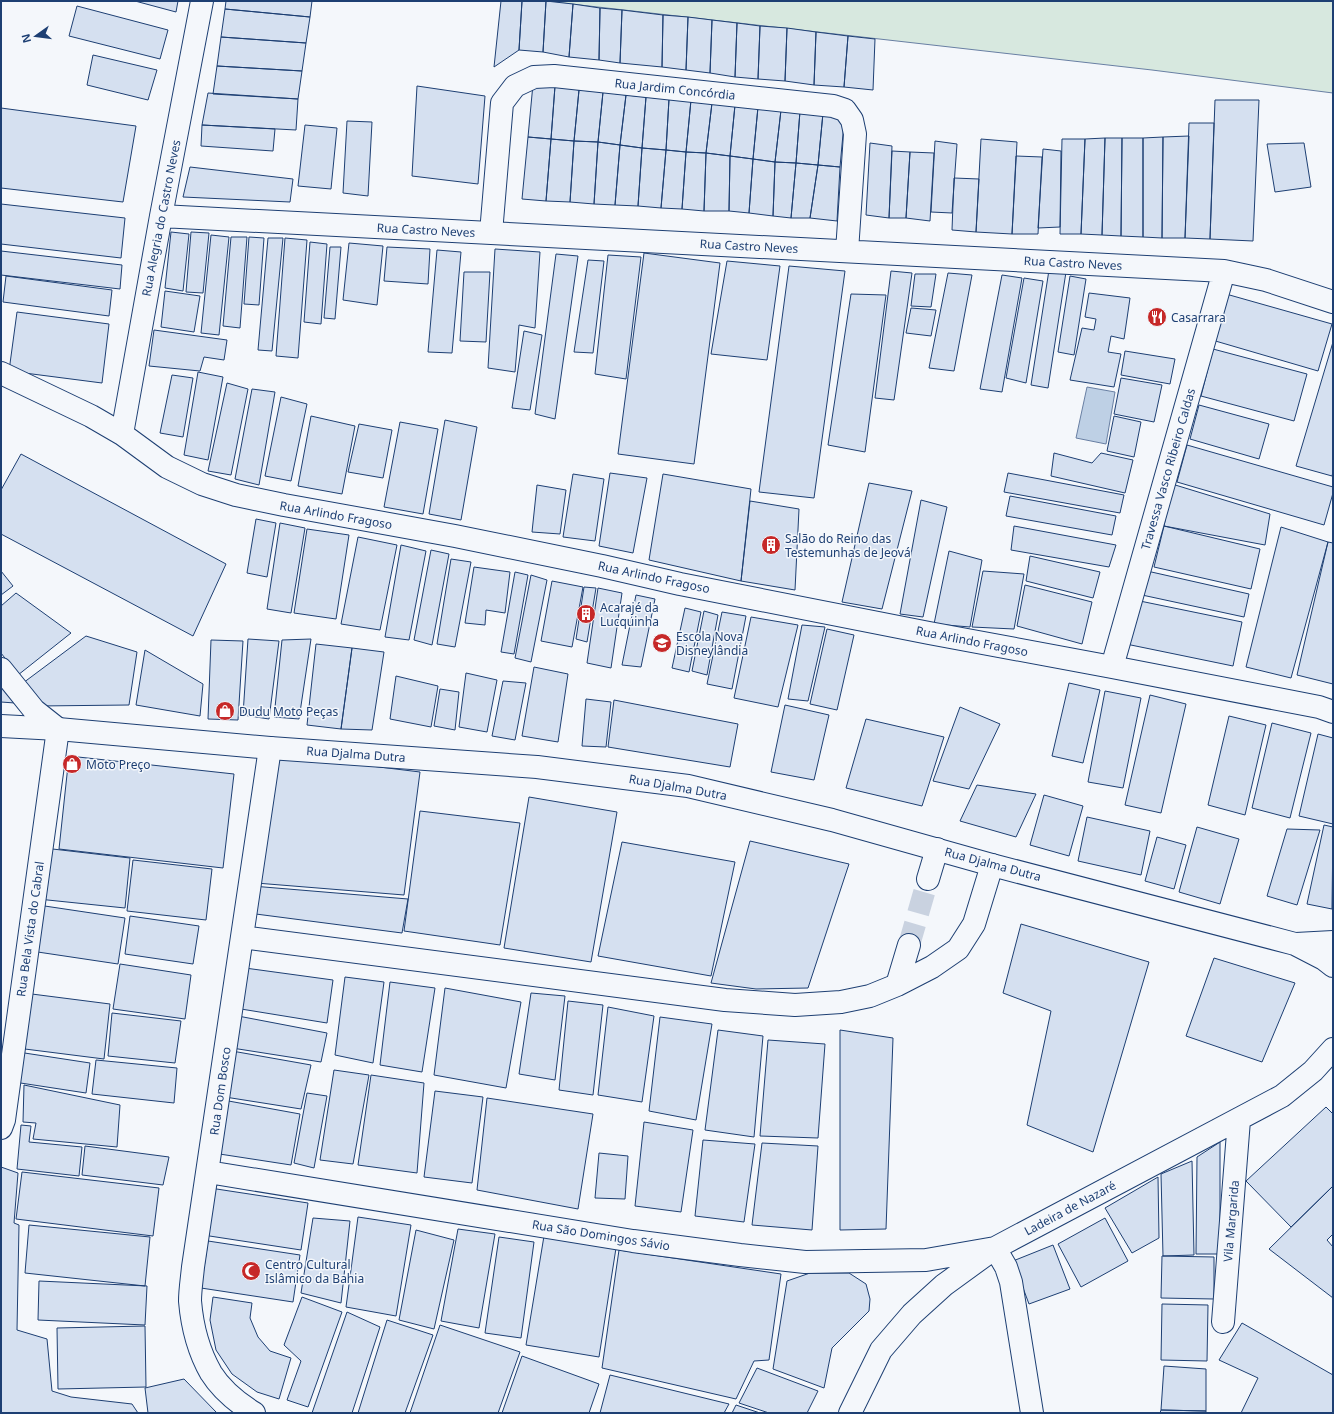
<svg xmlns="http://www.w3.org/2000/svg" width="1334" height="1414" font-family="'Noto Sans',sans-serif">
<rect width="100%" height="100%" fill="#f4f7fb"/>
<path fill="#d7e8df" stroke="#687fa3" d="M545 1H1333V93L1152 70Z"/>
<path fill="#bed0e5" stroke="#687fa3" d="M1087 387 1115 392 1106 444 1076 438Z"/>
<path fill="#d5e0f0" stroke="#1d3f73" d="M135 1H178L176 12Z
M226 1H312L310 17 225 9Z
M501 1H522L519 50 494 67Z
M522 1H546L543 52 519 50Z
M546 1 573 4 569 57 543 52Z
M573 4 600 8 599 60 569 57Z
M77 6 168 30 160 59 69 36Z
M600 8 622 10 620 63 599 60Z
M225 9 310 17 306 43 221 37Z
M622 10 663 15 662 67 620 63Z
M663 15 688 17 686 70 662 67Z
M688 17 712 20 710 73 686 70Z
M712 20 737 23 735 77 710 73Z
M737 23 760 26 758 79 735 77Z
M760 26 787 28 785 81 758 79Z
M787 28 816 32 814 85 785 81Z
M816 32 848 36 844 87 814 85Z
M848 36 875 39 873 90 844 87Z
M221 37 306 43 302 71 217 66Z
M93 55 157 70 148 100 87 85Z
M217 66 302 71 298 99 213 94Z
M533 84 555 86 551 139 528 137Z
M417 86 485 96 478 184 412 176Z
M555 86 579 90 574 141 551 139Z
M579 90 603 92 598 142 574 141Z
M603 92 626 95 620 145 598 142Z
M208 93 298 99 296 130 202 125Z
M626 95 646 97 642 148 620 145Z
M646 97 669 99 666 150 642 148Z
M669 99 691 100 686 152 666 150Z
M691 100 712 103 706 153 686 152Z
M1215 100H1259L1253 241 1210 239Z
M712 103 735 105 730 156 706 153Z
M735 105 758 107 753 159 730 156Z
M758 107 781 110 775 162 753 159Z
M1 108 136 126 123 202 1 188Z
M781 110 800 111 796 163 775 162Z
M800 111 823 113 818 165 796 163Z
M823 113 840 116 844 123 840 167 818 165Z
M347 121 372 122 368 196 343 193Z
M1189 123H1214L1210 239 1185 238Z
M202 125 275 129 273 151 201 146Z
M305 125 337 128 331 189 298 186Z
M1189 136 1185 238H1162L1163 137Z
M528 137 551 139 546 201 522 199Z
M1163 137 1162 238 1143 237V138Z
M1105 138H1122L1121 236 1102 235Z
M1105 138 1102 235 1081 234 1085 139Z
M1122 138H1143V237L1121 236Z
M551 139 574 141 570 202 546 201Z
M981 139 1017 142 1012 234 976 232Z
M1062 139H1085L1081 234H1060Z
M574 141 598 142 594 204 570 202Z
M935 141 957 144 952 213 931 212Z
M598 142 620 145 615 205 594 204Z
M870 143 892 146 889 218 866 215Z
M1304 143 1311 187 1275 192 1267 144Z
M620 145 642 148 638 206 615 205Z
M642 148 666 150 661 208 638 206Z
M1043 149 1061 151 1060 227 1038 228Z
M666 150 686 152 682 209 661 208Z
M892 151 910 152 906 218H889Z
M686 152 706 153 704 211 682 209Z
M910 152 934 153 930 221 906 218Z
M706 153 730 156 729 211H704Z
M730 156 753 159 749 213 729 211Z
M1016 156 1042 157 1038 234H1012Z
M753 159 775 162 773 216 749 213Z
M775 162 796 163 791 218 773 216Z
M796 163 818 165 810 218H791Z
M818 165 840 167 837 221 810 218Z
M190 167 293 179 290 202 183 197Z
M954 178 979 179 976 232 952 230Z
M1 204 125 218 121 258 1 244Z
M171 232 189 234 183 291 165 288Z
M191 232 209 233 203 293 186 292Z
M211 235 229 237 219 335 201 333Z
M231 237H247L240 328 223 326Z
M249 237 264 238 259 305 244 304Z
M268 238H283L272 351 258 350Z
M285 238 307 240 298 358 276 356Z
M310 242 327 244 321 324 304 322Z
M349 243 383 246 377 305 343 300Z
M330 247H341L335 319 324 318Z
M387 247 430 249 428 284 384 281Z
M495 249 540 252 535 328 519 325 515 372 488 368Z
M437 250 461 252 452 353 428 352Z
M1 251 122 265 120 289 1 275Z
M644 253 720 263 694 464 618 454Z
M556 254 578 256 555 419 535 414Z
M608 255 641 257 626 379 595 374Z
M588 260 604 261 593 353 574 352Z
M727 261 780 266 767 360 711 354Z
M789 266 845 271 814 498 759 492Z
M1049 270 1066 272 1048 388 1031 385Z
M891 271 912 273 894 400 875 398Z
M464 272H490L486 342 460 341Z
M948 273 972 275 954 371 929 368Z
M915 274H936L931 307 911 306Z
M1002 275 1022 278 1002 392 980 389Z
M6 276 112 290 109 316 3 302Z
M1070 276 1086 279 1074 355 1058 352Z
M1024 278 1043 281 1026 383 1006 378Z
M165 291 200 296 194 332 161 327Z
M1089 293 1130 298 1124 339 1111 336 1108 352 1121 354 1114 387 1070 380 1082 328 1094 330 1096 319 1085 317Z
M851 294 886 295 865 452 828 445Z
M1226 294 1332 324 1318 371 1212 340Z
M911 308 936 310 931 336 906 333Z
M17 312 109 324 102 383 9 371Z
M154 330 227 340 224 360 204 357 200 371 149 366Z
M524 331 542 335 530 410 512 408Z
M1333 342V472L1332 476 1296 466Z
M1213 349 1307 374 1294 421 1201 396Z
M1125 351 1175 359 1170 384 1121 375Z
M198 372 223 377 208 460 184 455Z
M172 375 193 378 183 437 160 433Z
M1121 378 1162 385 1154 422 1114 414Z
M227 383 248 389 231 475 208 471Z
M252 389 275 392 259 485 235 479Z
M281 397 307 404 291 481 265 476Z
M1199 405 1269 424 1259 459 1190 439Z
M311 416 355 426 342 494 298 486Z
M1114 416 1141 422 1134 457 1107 451Z
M445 420 477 427 461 520 429 514Z
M400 422 438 429 423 514 384 507Z
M359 424 392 430 383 478 348 472Z
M1187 445 1333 487V493L1324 525 1177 482Z
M1054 453 1092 463 1101 453 1133 460 1125 493 1051 476Z
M21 454 226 564 193 636 1 534V490Z
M610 473 647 478 633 553 599 546Z
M1008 473 1124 495 1120 513 1004 492Z
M573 474 604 479 595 541 563 537Z
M663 474 751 489 741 581 649 560Z
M869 483 912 491 882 609 842 602Z
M1172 484 1270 514 1265 545 1164 526Z
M537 485 566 490 560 534 532 532Z
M1010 496 1116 516 1112 535 1006 516Z
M921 500 947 507 923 617 900 614Z
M750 501 799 509 795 590 741 581Z
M256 519 276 523 267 577 247 573Z
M280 523 305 528 291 613 267 609Z
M1014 526 1116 545 1109 567 1011 550Z
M1164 526 1260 549 1251 589 1154 567Z
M1281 527 1328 542 1291 678 1246 667Z
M307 529 349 535 336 619 294 613Z
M358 537 397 545 380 630 341 624Z
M1328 542 1333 543V684L1297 675Z
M401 545 426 551 409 640 385 637Z
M431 550 449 554 432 645 414 640Z
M949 551 982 560 970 627 934 624Z
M1030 556 1100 572 1093 598 1026 581Z
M451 559 471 562 455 647 437 644Z
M474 567 510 572 505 613 486 610 485 625 465 623Z
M1 571 13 586 1 595Z
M983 571 1024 574 1014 629 972 627Z
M1147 571 1249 594 1244 617 1142 595Z
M515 572 528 575 514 654 501 652Z
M531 575 547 580 531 662 515 658Z
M552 581 583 587 572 647 541 641Z
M1025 585 1092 602 1082 644 1017 626Z
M584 587 596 588 587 642 576 639Z
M598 588 622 593 611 668 587 663Z
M16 593 71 633 18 675 1 653V606Z
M636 595 655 599 641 667 622 665Z
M1135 600 1242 622 1233 666 1126 644Z
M685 608 701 612 689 672 672 668Z
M704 611 718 615 707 675 692 671Z
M722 612 746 616 732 689 707 684Z
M751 617 798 625 778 707 734 698Z
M802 625 825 627 808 701 788 699Z
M827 629 854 635 837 710 810 704Z
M86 636 137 652 129 705 38 706 23 683Z
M248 639 279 641 269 719 243 715Z
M311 639 299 719 274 717 282 640Z
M211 640 243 641 238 720 208 719Z
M316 644 352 648 341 729 307 725Z
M352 648 384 652 372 730 341 729Z
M145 650 203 684 200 716 136 705Z
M534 667 568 674 558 742 522 736Z
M466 673 497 680 487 732 459 727Z
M396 676 438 686 431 727 390 719Z
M503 681 526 683 515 740 492 736Z
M1069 683 1100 690 1083 763 1052 756Z
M1 684 15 703 1 702Z
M440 689 459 692 455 730 434 726Z
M1105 691 1141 698 1123 788 1088 782Z
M1150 695 1186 704 1161 813 1125 805Z
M586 699 611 702 606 747 582 746Z
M614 700 738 724 730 767 608 747Z
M785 705 829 715 814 780 771 772Z
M960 707 1000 724 969 789 933 781Z
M1229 716 1266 725 1245 815 1208 805Z
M866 719 944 737 922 806 846 788Z
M1272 723 1311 733 1290 818 1252 808Z
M1318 734 1333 738V824L1299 816Z
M274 754 420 772 404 895 256 883Z
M69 756 234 774 223 868 59 849Z
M977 785 1036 794 1016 837 960 821Z
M1044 795 1083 806 1069 856 1030 845Z
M529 797 617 812 591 962 504 948Z
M420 811 520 823 500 945 404 931Z
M1087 817 1150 831 1141 875 1078 861Z
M1324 825 1333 827 1332 909 1307 904Z
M1197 827 1239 839 1220 904 1179 892Z
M1287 829 1320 830 1297 905 1267 896Z
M1157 837 1186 845 1174 889 1145 881Z
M750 841 849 864 808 988 756 989 711 983Z
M622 842 735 862 711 976 598 956Z
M44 848 130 858 125 908 38 899Z
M133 860 212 869 206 920 127 911Z
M252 886 408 899 402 933 248 913Z
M38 905 125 918 118 964 31 951Z
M130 916 199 926 193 964 125 954Z
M1021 924 1149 962 1093 1152 1027 1125 1051 1011 1003 993Z
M1214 958 1295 983 1262 1062 1186 1036Z
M120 964 191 975 185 1019 113 1009Z
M245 968 333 980 327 1023 241 1009Z
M345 977 384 982 373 1063 335 1055Z
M390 982 435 988 422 1072 380 1065Z
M445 988 521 1002 506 1088 434 1075Z
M24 993 110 1004 104 1059 17 1048Z
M531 993 565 996 555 1080 519 1074Z
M568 1001 603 1005 593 1095 559 1090Z
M608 1007 654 1016 642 1102 598 1095Z
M112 1013 181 1021 175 1063 108 1056Z
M238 1016 327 1033 321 1062 232 1048Z
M660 1017 712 1024 696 1120 649 1111Z
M718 1030 763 1036 754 1137 705 1130Z
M840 1030 893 1038 886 1229 840 1230Z
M768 1040 825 1044 818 1138 760 1136Z
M232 1051 311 1065 301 1109 225 1097Z
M18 1052 90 1063 86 1093 14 1082Z
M96 1060 177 1068 174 1103 92 1094Z
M334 1070 369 1075 353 1164 320 1160Z
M371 1075 424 1083 417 1173 358 1165Z
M24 1085 120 1105 117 1147 33 1139 36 1123 23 1122Z
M435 1091 483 1097 472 1183 424 1177Z
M307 1093 327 1096 314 1168 294 1163Z
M487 1098 593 1114 578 1209 477 1190Z
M223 1100 300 1114 291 1165 213 1153Z
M1326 1107 1333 1114V1186L1291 1227 1246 1181Z
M644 1122 693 1130 681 1212 635 1206Z
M21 1125 31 1126 29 1142 82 1147 79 1176 17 1169Z
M703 1140 755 1144 744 1222 695 1216Z
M1220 1142V1254H1196L1197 1157Z
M762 1143 818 1146 812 1230 752 1225Z
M85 1146 169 1157 163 1185 82 1175Z
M599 1153 628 1156 625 1199 595 1198Z
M1192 1161 1194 1255 1163 1256 1161 1174Z
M1 1167 18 1173 14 1223 19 1225 17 1330 47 1339 52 1391 71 1397 132 1404 138 1413H1Z
M22 1172 159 1188 153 1236 16 1219Z
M1158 1177 1159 1238 1132 1253 1105 1208Z
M1333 1186V1234L1327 1240 1333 1247V1298L1269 1249Z
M210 1188 308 1203 301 1250 203 1235Z
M358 1217 411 1225 396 1316 346 1307Z
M313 1218 350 1221 341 1303 301 1293Z
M1105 1218 1128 1261 1081 1287 1058 1244Z
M29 1225 150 1237 145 1286 25 1273Z
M458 1229 495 1234 479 1328 441 1321Z
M416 1230 454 1240 434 1329 399 1320Z
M544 1236 616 1248 599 1357 526 1345Z
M499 1237 534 1242 521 1338 485 1333Z
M208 1241 300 1255 293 1302 201 1288Z
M1053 1245 1070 1289 1029 1304 1013 1261Z
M619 1250 781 1274 769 1360 754 1361 736 1399 602 1368Z
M1162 1256 1214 1257V1299L1161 1298Z
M810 1273H849L866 1284 870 1299 869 1311 832 1348 824 1388 773 1369 787 1281Z
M39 1281 147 1286 145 1325 38 1320Z
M213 1297 252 1303 250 1318 258 1337 270 1351 291 1358 279 1399 257 1392 232 1374 216 1350 210 1320Z
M302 1297 342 1312 308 1407 287 1400 301 1361 284 1345Z
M1162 1304 1208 1305 1207 1361 1161 1360Z
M347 1312 380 1327 352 1413H312Z
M387 1320 433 1335 405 1413H358Z
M1242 1323 1333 1375V1413H1241L1258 1378 1219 1360Z
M440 1325 520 1352 498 1413H410Z
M145 1326 146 1387 58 1389 57 1328Z
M522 1356 599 1384 589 1413H502Z
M1164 1366 1206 1369V1411L1161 1410Z
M757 1368 818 1391 807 1413H769L739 1403Z
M610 1375 729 1404 724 1413H600Z
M184 1379 217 1413H148L145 1388Z
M736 1405 760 1413H732Z
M1161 1410 1206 1411V1413H1160Z"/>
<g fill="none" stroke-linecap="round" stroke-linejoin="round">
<path stroke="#c9d2e0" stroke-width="22" stroke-dasharray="22 11" stroke-linecap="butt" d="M909 945 928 879"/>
<defs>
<path id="minor" d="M161 216 1224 271 1266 280 1333 302
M491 233 502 103 515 86 534 77 554 76 833 106 845 110 852 120 855 134 847 251
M1 373 91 416 122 434 167 467 202 484 236 495 284 505 455 536 602 566 680 584 929 633 1112 667 1319 707 1333 712
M122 434 161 216 202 1
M1112 667 1224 271
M1 669 34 710 58 729 4 1120 1 1128
M928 879 937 849
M242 937 725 1000 795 1005 841 1002 870 996 897 985 932 967 958 949 974 924 992 865
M897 985 909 945
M208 1172 633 1241 740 1255 805 1262 926 1260 995 1248 1006 1267 1011 1282 1032 1413
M1223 1322 1239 1120
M254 1413C238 1403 221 1389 211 1373 199 1352 192 1325 190 1301 190 1290 192 1278 193 1267L270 748
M850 1413 881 1350 912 1314 944 1285 995 1248 1282 1096 1313 1071 1333 1049"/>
<path id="major" d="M1 726 58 729 270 748 537 767 688 786 832 820 992 865 1295 944 1324 959 1333 966
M1296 944 1333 942"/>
</defs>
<use href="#minor" stroke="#1d3f73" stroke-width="24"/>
<use href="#major" stroke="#1d3f73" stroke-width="24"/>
<use href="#minor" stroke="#f4f7fb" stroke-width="22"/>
<use href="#major" stroke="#f4f7fb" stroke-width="22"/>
</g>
<defs>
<symbol id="restaurant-disc" viewBox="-11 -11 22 22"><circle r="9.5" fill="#c62828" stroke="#f4f7fb"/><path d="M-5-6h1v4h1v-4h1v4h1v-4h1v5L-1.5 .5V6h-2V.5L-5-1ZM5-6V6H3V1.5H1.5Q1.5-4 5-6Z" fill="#fff"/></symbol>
<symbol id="building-disc" viewBox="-11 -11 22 22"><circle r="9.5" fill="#c62828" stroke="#f4f7fb"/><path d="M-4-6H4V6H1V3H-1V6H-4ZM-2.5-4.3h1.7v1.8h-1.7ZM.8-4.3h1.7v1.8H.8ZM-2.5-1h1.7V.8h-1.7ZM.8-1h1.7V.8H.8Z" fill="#fff"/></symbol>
<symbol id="school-disc" viewBox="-11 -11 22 22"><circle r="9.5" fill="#c62828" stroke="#f4f7fb"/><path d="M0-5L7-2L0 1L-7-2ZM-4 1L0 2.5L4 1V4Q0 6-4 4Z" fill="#fff"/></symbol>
<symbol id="shop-disc" viewBox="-11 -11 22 22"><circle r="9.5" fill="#c62828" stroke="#f4f7fb"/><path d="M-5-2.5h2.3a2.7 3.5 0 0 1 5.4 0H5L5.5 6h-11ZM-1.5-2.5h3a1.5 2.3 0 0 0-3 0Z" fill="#fff"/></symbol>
<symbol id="mosque-disc" viewBox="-11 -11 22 22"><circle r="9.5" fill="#c62828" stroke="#f4f7fb"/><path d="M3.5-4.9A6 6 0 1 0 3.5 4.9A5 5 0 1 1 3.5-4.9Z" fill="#fff"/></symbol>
</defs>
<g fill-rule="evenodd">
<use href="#restaurant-disc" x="1146" y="306" width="22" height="22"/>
<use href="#building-disc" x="760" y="534" width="22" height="22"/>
<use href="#building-disc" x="575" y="603" width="22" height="22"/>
<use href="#school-disc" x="651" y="632" width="22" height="22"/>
<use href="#shop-disc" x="214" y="700" width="22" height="22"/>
<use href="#shop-disc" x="61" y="753" width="22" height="22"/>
<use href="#mosque-disc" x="240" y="1260" width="22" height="22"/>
</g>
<g text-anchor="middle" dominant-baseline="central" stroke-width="3" stroke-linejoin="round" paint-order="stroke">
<g font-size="12" fill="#1d3f73" stroke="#f4f7fb">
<text transform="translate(675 89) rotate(6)">Rua Jardim Concórdia</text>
<text transform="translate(161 218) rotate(-79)">Rua Alegria do Castro Neves</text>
<text transform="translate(426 230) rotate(3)">Rua Castro Neves</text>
<text transform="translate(749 246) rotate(3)">Rua Castro Neves</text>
<text transform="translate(1073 263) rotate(3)">Rua Castro Neves</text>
<text transform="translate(1168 469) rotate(-74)">Travessa Vasco Ribeiro Caldas</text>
<text transform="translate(336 515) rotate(10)">Rua Arlindo Fragoso</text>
<text transform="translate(654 577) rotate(12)">Rua Arlindo Fragoso</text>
<text transform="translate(972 641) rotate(11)">Rua Arlindo Fragoso</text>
<text transform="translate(356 754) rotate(4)">Rua Djalma Dutra</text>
<text transform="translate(678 787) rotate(10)">Rua Djalma Dutra</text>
<text transform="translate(993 864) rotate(15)">Rua Djalma Dutra</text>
<text transform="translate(30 929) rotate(-82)">Rua Bela Vista do Cabral</text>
<text transform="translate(220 1091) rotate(-82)">Rua Dom Bosco</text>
<text transform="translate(1070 1208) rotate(-28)">Ladeira de Nazaré</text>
<text transform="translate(1231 1221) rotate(-85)">Vila Margarida</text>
<text transform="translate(601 1235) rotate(9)">Rua São Domingos Sávio</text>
</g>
<g font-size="12" fill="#1d3f73" stroke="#f4f7fb" text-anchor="start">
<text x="1171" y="317">Casarrara</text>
<text x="785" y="538">Salão do Reino das<tspan x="785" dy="14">Testemunhas de Jeová</tspan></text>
<text x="600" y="607">Acarajé da<tspan x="600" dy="14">Lucquinha</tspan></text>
<text x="676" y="636">Escola Nova<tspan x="676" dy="14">Disneylândia</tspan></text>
<text x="239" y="711">Dudu Moto Peças</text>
<text x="86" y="764">Moto Preço</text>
<text x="265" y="1264">Centro Cultural<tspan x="265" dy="14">Islâmico da Bahia</tspan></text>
</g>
</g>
<rect width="1334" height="1414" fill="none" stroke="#1d3f73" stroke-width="4"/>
<g transform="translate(36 36) rotate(256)" stroke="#f4f7fb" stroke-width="3" paint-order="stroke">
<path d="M0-3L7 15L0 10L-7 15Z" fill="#1d3f73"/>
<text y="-6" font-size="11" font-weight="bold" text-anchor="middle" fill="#1d3f73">N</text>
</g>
</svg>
